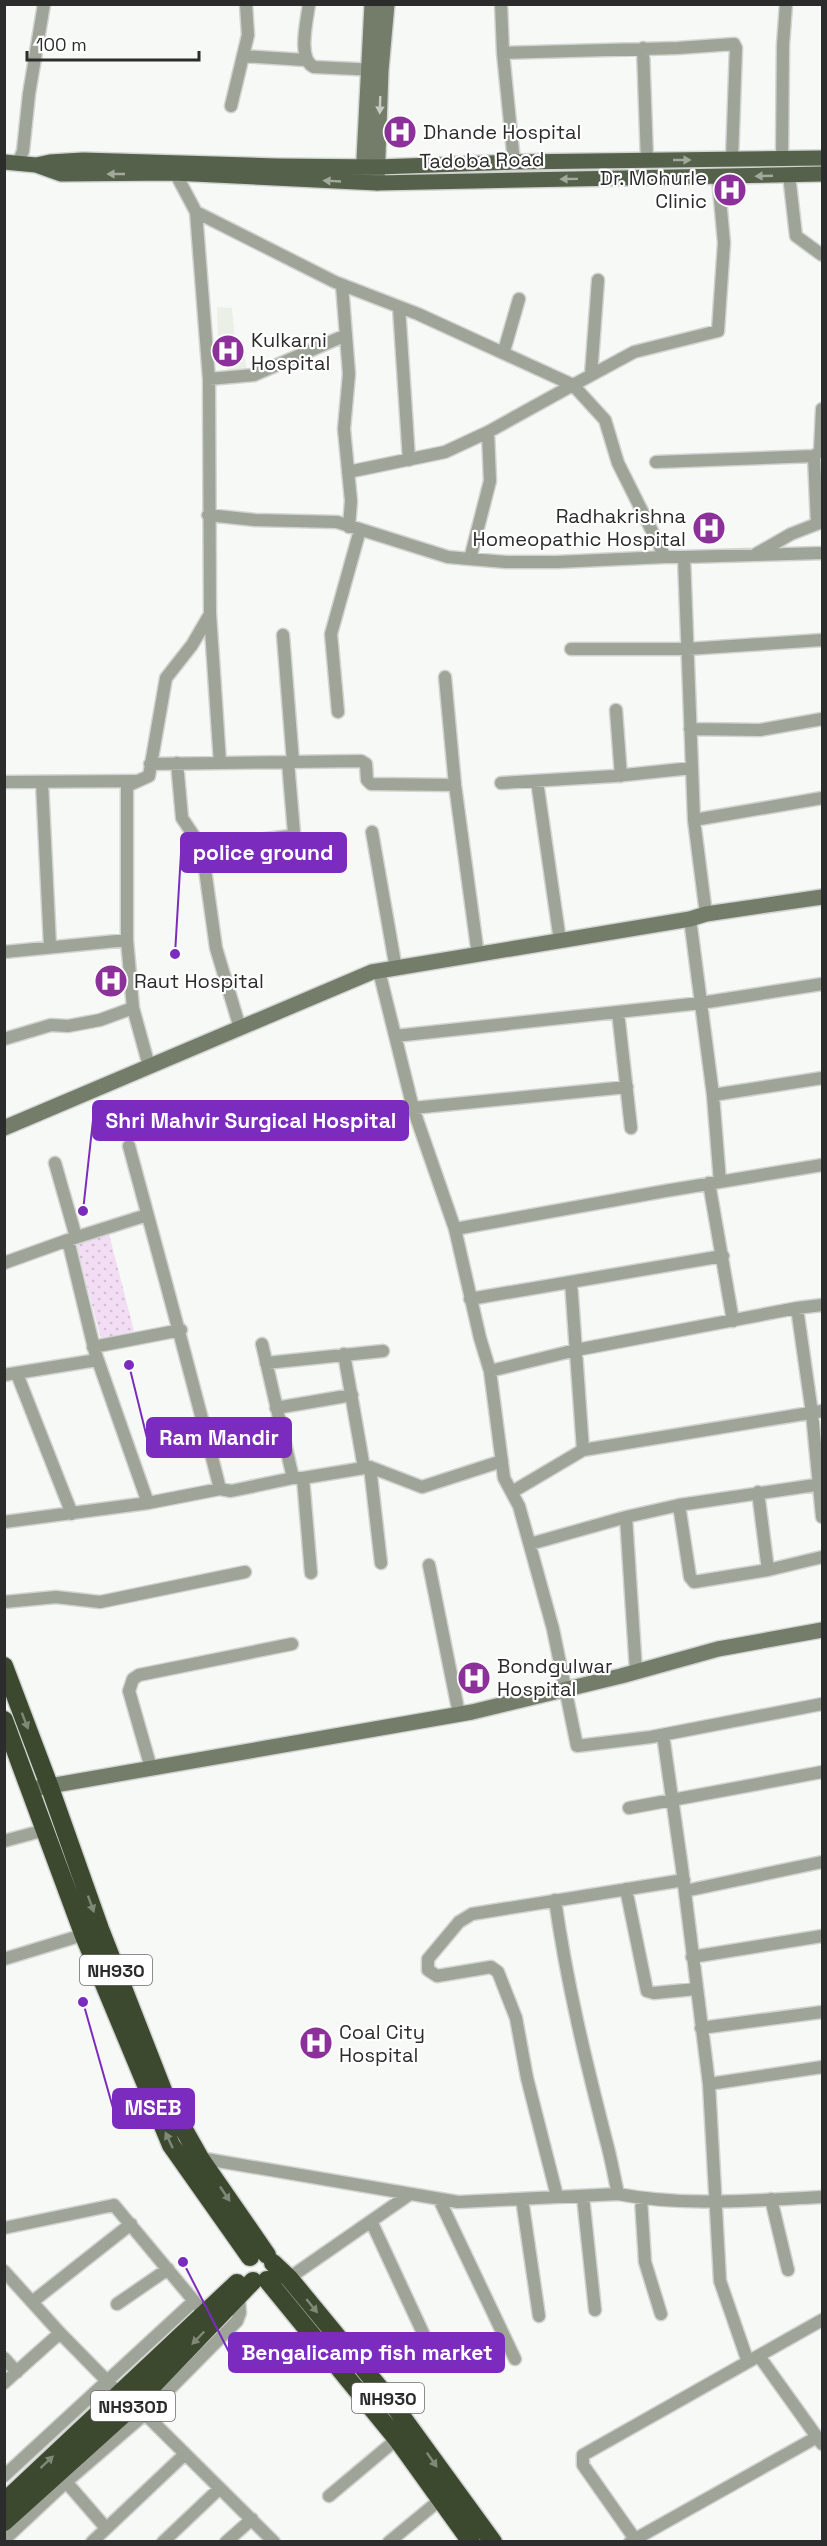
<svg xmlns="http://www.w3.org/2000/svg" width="827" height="2546" font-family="'Space Grotesk',sans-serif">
<defs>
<pattern id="grass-dots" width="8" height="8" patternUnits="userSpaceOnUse" patternTransform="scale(1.5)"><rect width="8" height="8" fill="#f2ddf5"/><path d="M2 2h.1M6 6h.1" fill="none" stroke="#d0bed2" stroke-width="1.8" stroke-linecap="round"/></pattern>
</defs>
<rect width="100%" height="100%" fill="#f7f9f6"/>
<path fill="#ebf0e6" d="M217 307 232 308 235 339 242 340 247 371 228 372 218 340Z"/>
<path fill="url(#grass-dots)" d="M109 1234 134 1331 101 1339 76 1243Z"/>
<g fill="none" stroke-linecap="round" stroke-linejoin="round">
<defs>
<path id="street" d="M309 4C307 21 297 59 314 67L377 70
M501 4 503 53 514 162
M643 48 647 160
M503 53 678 48 734 44 736 48 732 159
M243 56 305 60
M231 106 248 35 246 4
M782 159 783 45 786 4
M18 163 23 151 29 94 44 4
M789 175 796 236 822 255
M196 212 335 282 418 314 573 385
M342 285 349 374 344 429 351 501 349 527
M399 307 409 460
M504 351 519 299
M591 375 598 280
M209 379 254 375 346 335
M814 456 817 524
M656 462 814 456 820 451 822 409
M348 472 445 452 488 432 573 385
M208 515 255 520 337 522 448 557 470 559 506 562H557L665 557
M756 554 791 534 822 522
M684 557 822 553
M470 559 490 481 488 432
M210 614 220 763
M283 635 293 762
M571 649H687L822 640
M445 677 455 785 478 955
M616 710 621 776
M338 712 331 634 360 530
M690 729 760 730 822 719
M177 763 182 818 202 848 216 948 240 1028
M150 764 361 761 366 764 367 780 371 784 455 785
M537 781 560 941
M4 782 136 781
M42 782 50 946
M501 783 615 776 692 768
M694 820 822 798
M372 832 396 969
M202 847 290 836 294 833 288 762
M706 914 694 820 684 557H665L618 463 605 420 573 385 634 352 718 331 724 243 718 177
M690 919 713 1095 720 1182
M4 952 127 940
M379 971 413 1108 455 1229 480 1338 490 1371 504 1478 519 1506 553 1629 577 1746 651 1737 822 1704
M618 1012 631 1128
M395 1036 701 1003 822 984
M4 1039 51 1025 68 1026 100 1020 133 1008
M149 1066 133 1008 127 940V786L149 776 166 678 192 645 210 614 209 379 196 212 172 167
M713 1095 822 1078
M413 1108 627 1087
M129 1146C160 1260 191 1374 220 1489
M55 1163 76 1237
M709 1183 733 1321
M455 1229 665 1191 822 1165
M68 1240 95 1352 148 1503
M4 1263 68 1240 147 1215
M571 1282 583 1450
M470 1299 723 1256
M797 1308 812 1413 822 1517
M262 1344 293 1478
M93 1347 181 1330
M344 1354 364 1468
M266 1363 383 1351
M490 1371 576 1350 797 1308 822 1305
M17 1374 72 1514
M4 1375 97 1360
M276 1408 352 1395
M370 1467 381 1563
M303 1478 311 1573
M512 1492 583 1450 822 1411
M758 1492 768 1570
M679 1505 690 1577 694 1582 768 1570 822 1557
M626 1517 636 1671
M4 1522 148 1503 220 1489 231 1491 293 1478H303L370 1467 422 1487 502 1461
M530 1544 626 1517 679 1505 822 1484
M429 1565 459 1714
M4 1602 56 1597 100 1602 245 1572
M663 1735 682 1868 709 2084 822 2067
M151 1768 129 1691 133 1679 139 1675 292 1644
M629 1808 822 1772
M4 1841 45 1830
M626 1889 647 1991 654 1993 696 1989
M685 1891 822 1862
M555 1900C567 1984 585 2058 606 2140 611 2158 614 2176 618 2194
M692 1957 822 1936
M4 1959 89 1933
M701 2028 822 2012
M709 2084 720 2281 748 2362
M200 2158 458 2202 618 2194C685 2207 755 2200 822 2197
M557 2196 527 2078 516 2018 498 1972 491 1967 437 1976 428 1970V1959L459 1922 472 1914 684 1880
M583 2197 595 2310
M439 2199 515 2359
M522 2199 539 2316
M641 2199 645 2262 661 2314
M771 2199 788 2270
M371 2221 430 2348
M4 2228 114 2205 199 2307
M4 2271 60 2333 112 2386
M289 2278 410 2194
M32 2302 131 2224
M117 2304 168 2269
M759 2356 822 2444
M4 2358 17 2372
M4 2383 60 2333
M140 2409 274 2542
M4 2476 194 2301
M61 2476 106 2528
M329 2496 397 2439
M4 2540 66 2482 145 2414 237 2321 240 2313 239 2296
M92 2542 185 2454
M163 2542 219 2489
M226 2542 252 2519
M389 2542 441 2499
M630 2542 817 2437
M637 2542 583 2465V2455L822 2320"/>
<path id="secondary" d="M363 179 372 4
M377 183 381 70 387 4
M4 1128 372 972 690 919 706 914 822 897
M38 1788 472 1712 621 1676 718 1649 822 1630"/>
<path id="primary" d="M4 162 36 165 61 174 173 173 377 183 822 174
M36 165 50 162 83 160 277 166 378 167 514 162 822 158"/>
<path id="highway" d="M4 1666 49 1785 100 1929 166 2098 200 2158 267 2255
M4 1720 84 1936 171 2145 250 2257
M273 2263 289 2278 392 2403 493 2542
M267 2280 397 2439 471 2542
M4 2502 237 2283
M4 2522 135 2404 253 2281"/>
</defs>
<use href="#street" stroke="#d2d4d1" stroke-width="15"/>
<use href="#secondary" stroke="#d2d4d1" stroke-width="18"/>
<use href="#primary" stroke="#d2d4d1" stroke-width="18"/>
<use href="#highway" stroke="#d2d4d1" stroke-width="21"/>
<use href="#street" stroke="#9ea598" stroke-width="12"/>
<use href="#secondary" stroke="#737d6a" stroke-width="15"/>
<use href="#primary" stroke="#55614a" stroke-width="15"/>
<use href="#highway" stroke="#3c492f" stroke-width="18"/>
</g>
<defs><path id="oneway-solid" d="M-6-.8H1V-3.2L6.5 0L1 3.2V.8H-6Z" transform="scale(1.5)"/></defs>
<use fill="#c7cbc3" href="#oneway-solid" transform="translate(380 105) rotate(92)"/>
<g fill="#a2a89b">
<use href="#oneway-solid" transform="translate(682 160)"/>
<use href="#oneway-solid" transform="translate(116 174) rotate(180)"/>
<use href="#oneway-solid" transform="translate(764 176) rotate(178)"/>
<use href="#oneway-solid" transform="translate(569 179) rotate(179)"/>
<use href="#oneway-solid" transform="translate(332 181) rotate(-177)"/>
</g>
<g fill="#808978">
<use href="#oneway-solid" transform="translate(25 1721) rotate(69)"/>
<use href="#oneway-solid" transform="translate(91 1904) rotate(70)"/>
<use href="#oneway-solid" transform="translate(169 2140) rotate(-115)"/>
<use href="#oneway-solid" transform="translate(225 2194) rotate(56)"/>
<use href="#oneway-solid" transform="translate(312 2306) rotate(51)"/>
<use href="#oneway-solid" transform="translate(198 2338) rotate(134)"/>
<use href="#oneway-solid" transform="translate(432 2460) rotate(55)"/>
<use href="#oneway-solid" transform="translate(47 2462) rotate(-43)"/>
</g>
<defs>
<symbol id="hospital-disc" viewBox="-11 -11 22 22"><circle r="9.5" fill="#8c309a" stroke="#fff"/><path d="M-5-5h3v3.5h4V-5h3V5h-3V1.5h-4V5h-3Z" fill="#fff"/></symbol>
</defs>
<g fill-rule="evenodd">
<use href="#hospital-disc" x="381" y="113" width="38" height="38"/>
<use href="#hospital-disc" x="711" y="171" width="38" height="38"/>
<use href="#hospital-disc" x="209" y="332" width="38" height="38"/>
<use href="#hospital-disc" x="690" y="509" width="38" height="38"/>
<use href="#hospital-disc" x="92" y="962" width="38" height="38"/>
<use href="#hospital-disc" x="455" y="1659" width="38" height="38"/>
<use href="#hospital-disc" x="297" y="2024" width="38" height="38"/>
</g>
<g text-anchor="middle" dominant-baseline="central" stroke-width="4.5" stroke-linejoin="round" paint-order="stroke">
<g fill="#fff" stroke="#6b6b6b" stroke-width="1.5">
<rect x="80" y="1955" width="72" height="30" rx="4.5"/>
<rect x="352" y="2383" width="72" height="30" rx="4.5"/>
<rect x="91" y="2391" width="84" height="30" rx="4.5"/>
</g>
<g font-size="18" font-weight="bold" fill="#2b2c2b">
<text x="116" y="1970">NH930</text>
<text x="388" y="2398">NH930</text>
<text x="133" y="2406">NH930D</text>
</g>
<g font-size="20" fill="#2b2c2b" stroke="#fff" text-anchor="start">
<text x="423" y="132">Dhande Hospital</text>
<text x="707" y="178" text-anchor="end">Dr. Mohurle<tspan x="707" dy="23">Clinic</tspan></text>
<text x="251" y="340">Kulkarni<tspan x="251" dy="23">Hospital</tspan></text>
<text x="686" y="516" text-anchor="end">Radhakrishna<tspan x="686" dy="23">Homeopathic Hospital</tspan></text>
<text x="134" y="981">Raut Hospital</text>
<text x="497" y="1666">Bondgulwar<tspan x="497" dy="23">Hospital</tspan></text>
<text x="339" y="2032">Coal City<tspan x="339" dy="23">Hospital</tspan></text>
</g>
<g font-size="20" fill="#2b2c2b" stroke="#fff">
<text transform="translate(482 160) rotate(-1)">Tadoba Road</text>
</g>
</g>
<path fill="none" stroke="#7b2cbf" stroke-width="2" d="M175 954L181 853M83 1211L93 1120M129 1365L147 1438M83 2002L113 2108M183 2262L229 2352"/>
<g fill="#7b2cbf" stroke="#fff" stroke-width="2">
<circle cx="175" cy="954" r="6"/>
<circle cx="83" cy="1211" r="6"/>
<circle cx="129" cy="1365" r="6"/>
<circle cx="83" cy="2002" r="6"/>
<circle cx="183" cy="2262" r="6"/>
</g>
<g fill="#7b2cbf" stroke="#7b2cbf" stroke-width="2">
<rect x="181" y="833" width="165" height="39" rx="6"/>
<rect x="93" y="1101" width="315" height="39" rx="6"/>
<rect x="147" y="1418" width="144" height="39" rx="6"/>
<rect x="113" y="2089" width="81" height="39" rx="6"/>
<rect x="229" y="2333" width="275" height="39" rx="6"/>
</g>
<g font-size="21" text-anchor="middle" font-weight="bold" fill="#fff">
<text x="263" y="860">police ground</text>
<text x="251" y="1128">Shri Mahvir Surgical Hospital</text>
<text x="219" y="1445">Ram Mandir</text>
<text x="153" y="2115">MSEB</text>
<text x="367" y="2360">Bengalicamp fish market</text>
</g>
<rect width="827" height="2546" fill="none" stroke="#2b2c2b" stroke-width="12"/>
<path d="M27 51v9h172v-9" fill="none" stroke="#2b2c2b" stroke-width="3"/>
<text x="36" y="51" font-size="18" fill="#2b2c2b" stroke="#ffffff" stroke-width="4.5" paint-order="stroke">100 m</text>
</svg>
